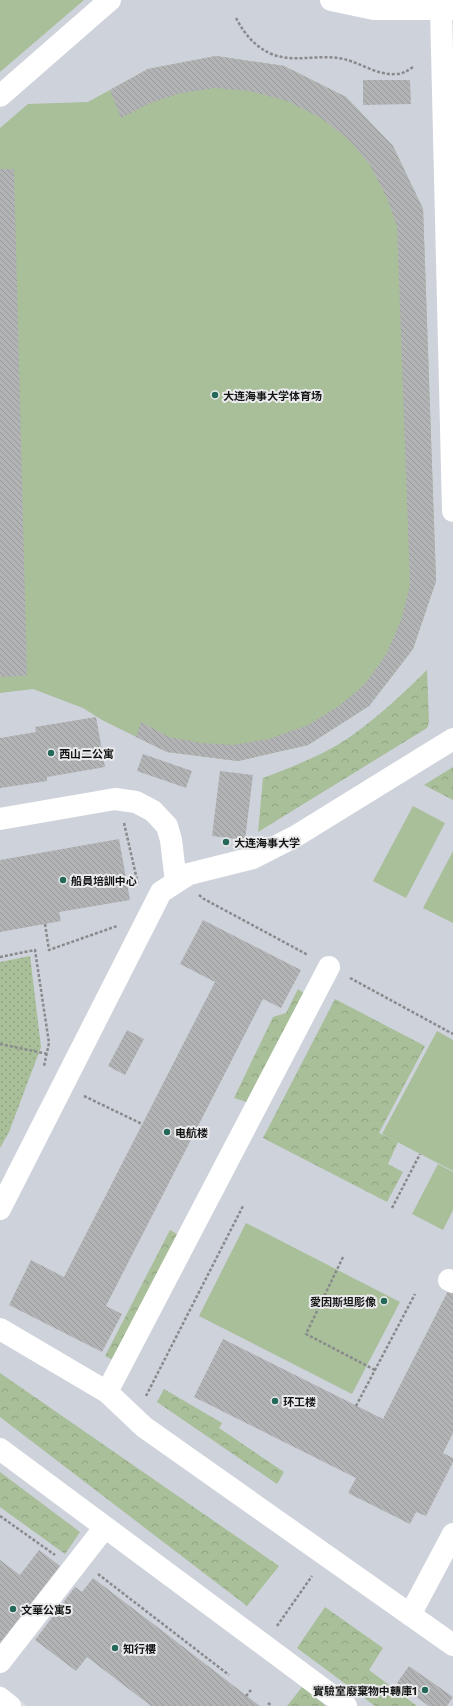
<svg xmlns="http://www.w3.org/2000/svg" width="453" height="1706" font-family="Commissioner,'Noto Sans SC',sans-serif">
<defs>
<pattern id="forest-crowns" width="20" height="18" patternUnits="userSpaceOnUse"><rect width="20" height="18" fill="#a8bf99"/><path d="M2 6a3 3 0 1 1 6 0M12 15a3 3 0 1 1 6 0" fill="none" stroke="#90a383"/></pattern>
<pattern id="garden-dots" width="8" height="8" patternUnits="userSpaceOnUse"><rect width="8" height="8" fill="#a8bf99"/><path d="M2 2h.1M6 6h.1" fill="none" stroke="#90a383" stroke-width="1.8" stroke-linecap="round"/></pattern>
<pattern id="building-back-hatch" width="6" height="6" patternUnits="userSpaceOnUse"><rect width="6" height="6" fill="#b2b3b4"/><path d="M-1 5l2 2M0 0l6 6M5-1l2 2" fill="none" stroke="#98999a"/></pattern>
</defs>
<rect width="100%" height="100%" fill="#dddee0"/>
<path fill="#ced2db" d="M0 0H453V1706H27L0 1685Z"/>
<path fill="#a8bf99" d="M0 0H84L0 72Z
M216 56 284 66 346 97 393 146 423 209 436 581 413 649 369 706 308 745 238 761 167 752 102 720 83 708 33 689 0 693V128L28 104 88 102 148 69Z
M413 806 445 823 406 898 373 881Z
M453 851V923L423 908Z
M437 1031 453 1040V1171L382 1134Z
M438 1164 453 1172V1210L443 1230 412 1214Z
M246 1223 400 1302 352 1394 199 1316Z"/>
<path fill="url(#forest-crowns)" d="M427 670 429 722 427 728 258 832 263 778C294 766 327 754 354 734 380 715 404 693 427 670Z
M453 767V800L424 785Z
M298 989 309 997 253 1104 234 1098 273 1017 286 1013Z
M335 999 425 1046 379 1133 398 1142 388 1164 403 1172 387 1202 263 1138Z
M170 1230 182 1237 117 1362 105 1356Z
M0 1373 279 1566 247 1606 0 1417Z
M164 1389 222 1423 219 1428 284 1472 277 1484 157 1402Z
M0 1472 80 1532 65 1554 0 1507Z
M325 1607 383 1648 369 1670 417 1706H375L297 1648Z
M302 1687 326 1706H287Z"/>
<path fill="url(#garden-dots)" d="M30 956 41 1047 9 1132 0 1148V962Z"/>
<path fill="url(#building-back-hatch)" d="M216 56 284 66 346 97 393 146 423 209 436 581 413 649 369 706 308 745 238 761 167 752 136 737 141 722 169 737 201 743 233 745 269 739 308 725 339 706 365 684 387 653 401 620 410 585 397 226 387 198 370 165 349 140 321 118 287 101 249 91 215 88 181 93 150 103 121 118 110 90 148 69Z
M363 80H410L411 104 363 105Z
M0 169H14L27 676 0 677Z
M96 717 105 767 47 777V781L0 788V738L36 732 35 727Z
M143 754 192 771 186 788 137 771Z
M220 771 253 775 245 840 212 836Z
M119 839 130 900 59 912 61 921 0 932V860Z
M203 920 301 970 281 1008 263 999 106 1306 122 1314 102 1352 9 1305 31 1260 64 1277 215 982 180 964Z
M127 1030 144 1039 125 1075 108 1066Z
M453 1281V1433L443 1453 453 1458V1462L426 1516 416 1512 410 1524 348 1493 356 1478 194 1397 223 1339 383 1419Z
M39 1550 60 1566 0 1643V1560L20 1575Z
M93 1578 173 1639 260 1706H151L87 1657 76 1671 35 1640 75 1587 82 1592Z
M409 1666 453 1697 447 1706H429L397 1683Z"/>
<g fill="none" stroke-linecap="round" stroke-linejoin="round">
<path stroke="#898a8b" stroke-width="2.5" stroke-dasharray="3 2" stroke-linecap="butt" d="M236 18C245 35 256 48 274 55 295 62 317 55 338 58 357 60 376 76 396 74 403 74 407 71 413 67
M124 823 138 884
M199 895 204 899 308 955
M45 924 49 950 117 926
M0 957 35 950 49 1043 44 1066
M350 978 453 1034
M0 1044 48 1054
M84 1096 142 1124
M392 1208 420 1154
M343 1257 306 1334 375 1370
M146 1396 243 1206
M356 1406 415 1294
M0 1516 55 1555
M98 1574 229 1675
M277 1626 312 1576
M246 1696 251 1690
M268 1703 272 1706"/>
<path stroke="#fff" stroke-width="22" d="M331 0 374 9H453
M441 9 453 511
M0 96 110 0
M0 819 115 799 136 802 153 811 167 826 171 840 176 882
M0 1209 161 892 189 874 253 858 296 836 453 739
M449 1280 453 1282
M0 1329 107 1392 144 1427 453 1645
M107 1392 329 967
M0 1449 346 1706
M410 1615 453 1534
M0 1662 105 1527"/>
<path stroke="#fff" stroke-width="22" d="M0 1698 10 1706"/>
</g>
<g fill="#246859" stroke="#ebebed" stroke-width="1.5">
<circle cx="215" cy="395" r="4"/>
<circle cx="51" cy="753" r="4"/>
<circle cx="226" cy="842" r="4"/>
<circle cx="63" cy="880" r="4"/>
<circle cx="167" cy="1132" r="4"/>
<circle cx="384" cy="1301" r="4"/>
<circle cx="275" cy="1401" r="4"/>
<circle cx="13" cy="1609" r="4"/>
<circle cx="115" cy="1648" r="4"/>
<circle cx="425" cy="1690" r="4"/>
</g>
<g text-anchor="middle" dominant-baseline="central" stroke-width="4" stroke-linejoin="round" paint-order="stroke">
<g font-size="11" font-weight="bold" fill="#131414" stroke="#ebebed" text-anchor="start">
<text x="223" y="395">大连海事大学体育场</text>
<text x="59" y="753">西山二公寓</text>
<text x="234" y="842">大连海事大学</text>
<text x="71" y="880">船員培訓中心</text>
<text x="175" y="1132">电航楼</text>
<text x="376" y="1301" text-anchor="end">愛因斯坦彫像</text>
<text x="283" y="1401">环工楼</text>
<text x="21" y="1609">文華公寓5</text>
<text x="123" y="1648">知行樓</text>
<text x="417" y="1690" text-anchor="end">實驗室廢棄物中轉庫1</text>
</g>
</g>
</svg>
